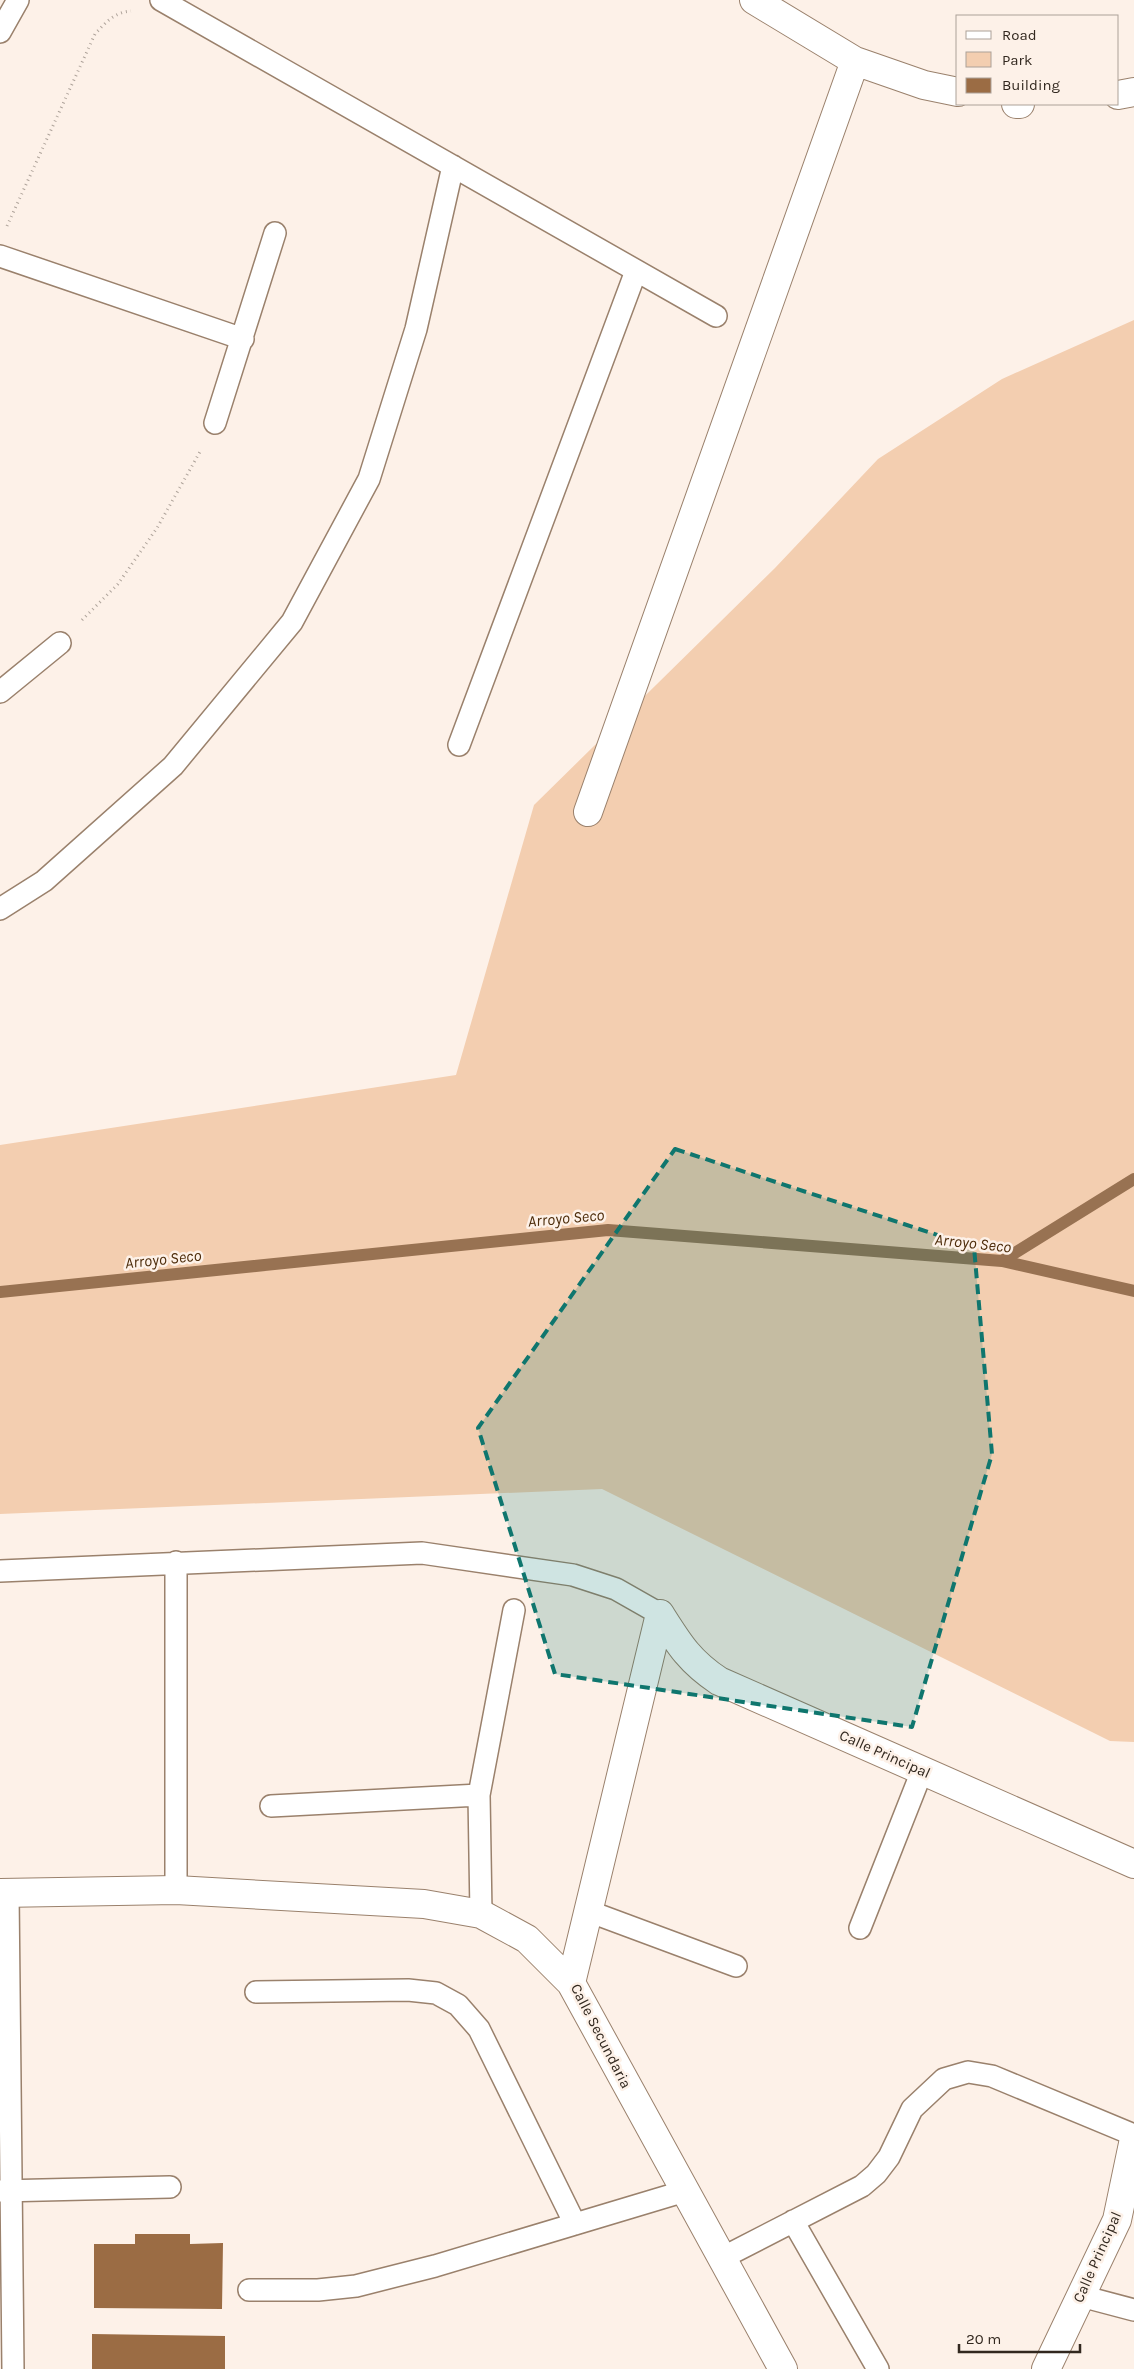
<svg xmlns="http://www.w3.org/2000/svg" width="1134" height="2369" font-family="Karla,sans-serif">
<rect width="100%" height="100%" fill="#fdf1e8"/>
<path fill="#f3ceb0" d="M1134 320V1742L1110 1741 602 1489 0 1514V1145L456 1075 534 805 775 568 878 459 1002 379Z"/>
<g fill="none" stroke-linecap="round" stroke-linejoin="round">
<path stroke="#987252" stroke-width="12" d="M1002 1261 1134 1179
M0 1292 608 1230 1002 1261 1134 1291"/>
</g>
<path fill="#9b6c44" d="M135 2234H190V2244L223 2243 222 2309 94 2308V2244H135Z
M92 2334 225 2336V2369H92Z"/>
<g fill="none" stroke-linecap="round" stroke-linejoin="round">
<defs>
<path id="lane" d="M161 0 716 316
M0 32 18 0
M0 256 243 339
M215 423 275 233
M0 692 60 643
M459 745 636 271
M0 909 44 881 173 766 292 622 369 479 416 329 453 166
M0 1571 422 1553 573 1575 616 1589 660 1614
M271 1806 479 1795
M176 1890V1562
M8 1893 13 2369
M588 1911 736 1966
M481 1914 479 1795 514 1610
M860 1928 922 1771
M256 1992 408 1990 436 1993 458 2005 479 2029 575 2224
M0 2191 170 2187
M793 2221 878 2369
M722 2258 862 2186 876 2174 889 2157 912 2109 944 2079 968 2072 992 2076 1134 2135
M249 2290H318L356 2286 435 2266 685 2191
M1081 2296 1134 2310"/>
<path id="street" d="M754 0 855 61 924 85 958 92
M1118 95 1134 92
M1016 104H1020
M588 812 855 61
M660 1614 571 1983 783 2369
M660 1614C679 1644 689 1661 719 1681L1134 1864
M0 1893 176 1890 424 1904 481 1914 527 1939 571 1983
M1046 2369 1117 2220 1134 2139"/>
</defs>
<use href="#lane" stroke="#9a816c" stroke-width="24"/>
<use href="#street" stroke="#9a816c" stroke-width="30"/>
<path stroke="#afa49b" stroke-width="3" stroke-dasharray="1 4" stroke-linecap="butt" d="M7 226 95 34C106 22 115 12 131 11
M82 620 118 584 157 528 201 450"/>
<use href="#lane" stroke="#fff" stroke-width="21"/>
<use href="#street" stroke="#fff" stroke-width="28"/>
</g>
<path fill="#0f766e" fill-opacity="0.2" stroke="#0f766e" stroke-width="4" stroke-dasharray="10 6" stroke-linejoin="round" d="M675 1149 974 1247 992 1454 912 1727 555 1674 478 1428Z"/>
<g text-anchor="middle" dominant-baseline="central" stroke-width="5" stroke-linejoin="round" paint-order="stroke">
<g font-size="15" fill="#32281f" stroke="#fdf1e8">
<text transform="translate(885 1754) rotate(24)">Calle Principal</text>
<text transform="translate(601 2036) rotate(63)">Calle Secundaria</text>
<text transform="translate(1097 2257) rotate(-66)">Calle Principal</text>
</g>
<g font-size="16" font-style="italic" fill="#4e2d0b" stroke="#fdf1e8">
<text transform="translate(566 1218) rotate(-5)">Arroyo Seco</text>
<text transform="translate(973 1243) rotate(6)">Arroyo Seco</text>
<text transform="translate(163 1259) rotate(-6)">Arroyo Seco</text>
</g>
</g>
<rect x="956" y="15" width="162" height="90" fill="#fdf1e8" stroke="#aca198"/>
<rect x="966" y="31" width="25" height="8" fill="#ffffff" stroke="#aca198"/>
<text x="1002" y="40" font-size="15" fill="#32281f">Road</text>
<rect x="966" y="52" width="25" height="15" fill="#f3ceb0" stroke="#aca198"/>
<text x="1002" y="65" font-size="15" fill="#32281f">Park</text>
<rect x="966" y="78" width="25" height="15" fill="#9b6c44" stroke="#aca198"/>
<text x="1002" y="90" font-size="15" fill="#32281f">Building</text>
<path d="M959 2344v8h121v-8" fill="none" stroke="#32281f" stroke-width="2.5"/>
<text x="966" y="2344" font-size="15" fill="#32281f" stroke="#fdf1e8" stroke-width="4" paint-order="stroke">20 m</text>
</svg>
